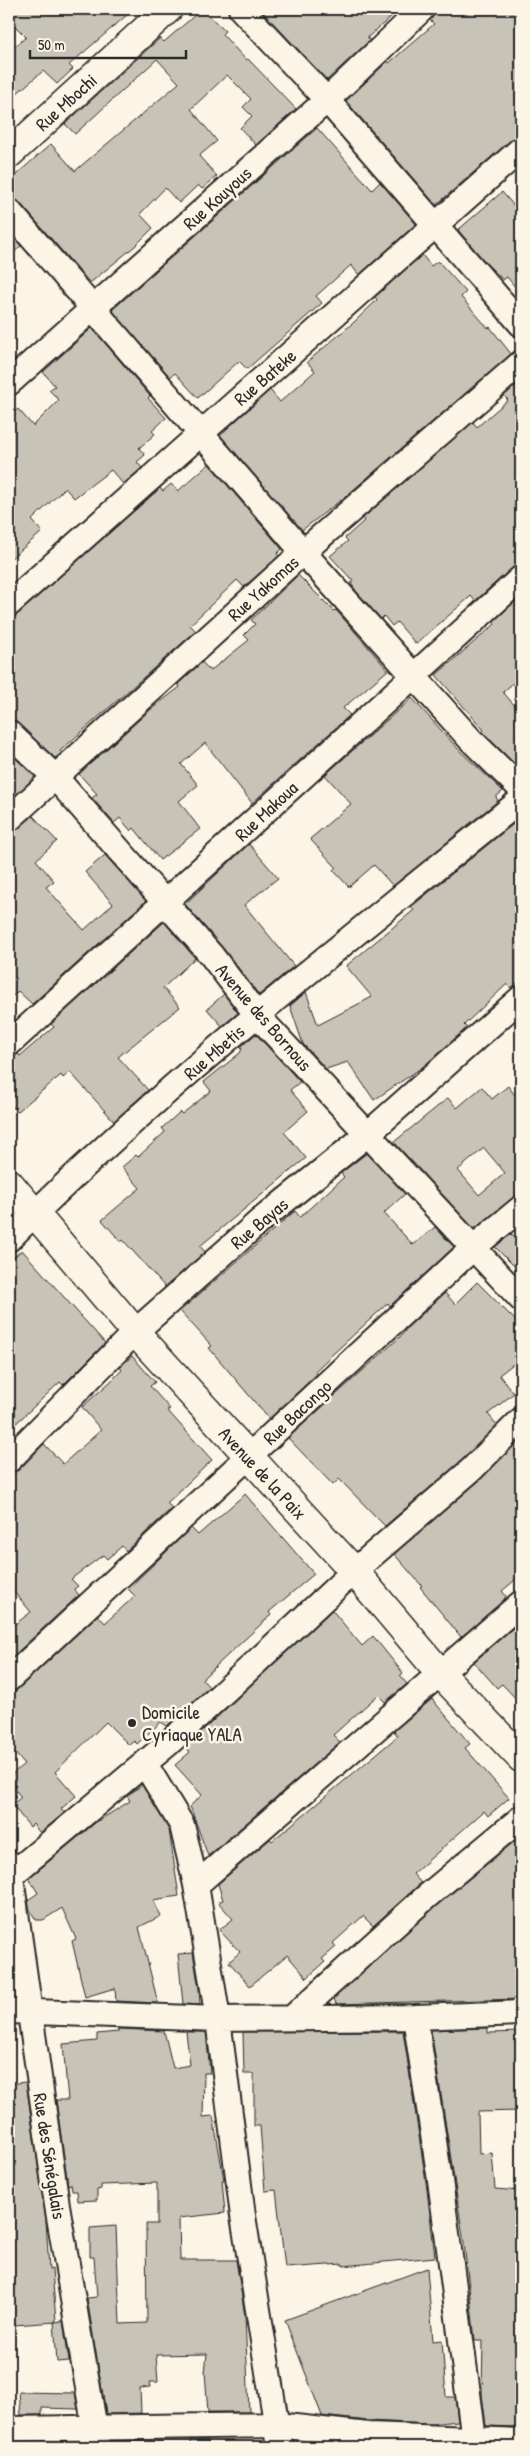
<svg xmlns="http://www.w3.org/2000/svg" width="530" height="2456" font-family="'Patrick Hand',sans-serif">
<rect width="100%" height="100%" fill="#fcf5e5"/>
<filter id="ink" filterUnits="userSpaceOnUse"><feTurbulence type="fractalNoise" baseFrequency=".02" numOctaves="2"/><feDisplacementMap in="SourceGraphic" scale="10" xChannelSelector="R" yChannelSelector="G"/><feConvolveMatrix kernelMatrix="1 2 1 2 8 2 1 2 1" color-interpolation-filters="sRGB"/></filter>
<g filter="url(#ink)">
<path fill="#c8c3b7" stroke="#2b2b2b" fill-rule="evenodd" d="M9 9H134L69 65 73 69 57 84 43 71 9 100V51L26 37 9 20Z
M202 9 225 31 222 34 246 60 248 59 296 109 256 145 240 128 252 116 243 107 251 99 227 75 191 109 217 141 199 156 217 176 202 189 198 185 179 203 165 188 140 214 153 228 135 246 90 283 19 202 9 198V181L51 144 75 171 179 83 157 59 75 134 65 124 160 38 164 42Z
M260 9H400L367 38 370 40 327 80Z
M435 9H521V136L512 139 436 205 346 101 388 61 389 63 434 24 430 20Z
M317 128 372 190 380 182 416 224 359 275 351 265 316 296 322 303 247 369 239 361 198 398 175 373 170 377 112 310Z
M502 192 521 214V294L507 277 503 280 487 264 458 230Z
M9 232 21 246 9 257Z
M422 255 431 266 438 261 466 292 461 297 488 328 490 327 511 354 345 497 302 530 220 435 270 390 280 402 315 371 307 362 353 323 377 300 375 297Z
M92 328 150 396 148 398 166 418 152 431 155 434 139 448 145 455 137 462 142 468 123 484 111 470 74 498 65 488 32 520 42 532 9 560V417L18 409 33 426 59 400 49 390 55 386 43 372Z
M521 381V565L512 568 475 601 471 596 416 644 397 622 392 626 384 616 381 619 356 591 351 583 353 581 330 556 348 541 345 538 365 520 363 518 473 422 477 427 508 400 504 396Z
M209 464 282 549 277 554 279 556 244 587 237 580 190 625 196 631 60 751 62 753 55 758 18 723 9 720V617L18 614 160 488 163 491 171 484 178 491Z
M298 575 334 611 336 610 388 670 343 708 350 715 252 803 205 743 181 764 198 785 179 801 200 829 160 860 134 828 131 831 120 818 114 823 92 798 97 794 79 774 150 710 180 687 178 684 202 662 210 671 249 640 244 635 255 624 251 620Z
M521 596V676L503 692 521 713V770L482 732 484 730 436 675 495 624 493 622Z
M412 698 460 751 503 791 496 797 498 801 393 886 374 865 349 887 333 870 336 867 310 839 351 804 325 775Z
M9 752 35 777 9 801Z
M33 816 57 841 36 860 54 881 46 887 84 930 113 904 85 872 105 855 146 901 32 1004 18 991 9 1000V832L18 829Z
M517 821 521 826V980L511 988 507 984 464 1025 467 1028 424 1066 374 1100 348 1062 326 1069 303 1044 290 1006 306 992 318 1025 372 997 346 966 414 910 411 907Z
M249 844 278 878 244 905 294 966 259 995 223 948 185 904Z
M164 922 195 958 163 988 180 1007 118 1057 148 1090 114 1121 70 1072 63 1078 61 1075 17 1112 9 1102V1057L18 1054 20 1056 54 1027 51 1024Z
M224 994 238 1013 222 1026 207 1009Z
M256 1034 300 1082 290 1090 308 1111 284 1132 306 1158 200 1246 205 1252 165 1287 123 1240 121 1242 102 1220 140 1188 122 1167 136 1155 138 1157 165 1132 162 1128 180 1112 182 1114 211 1091 204 1082 240 1053 242 1049 240 1047Z
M508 1086 521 1103V1192L474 1229 394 1142 448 1098 457 1108 482 1087 492 1099ZM484 1148 505 1173 479 1195 458 1170Z
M367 1153 405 1194 384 1213 413 1245 435 1227 454 1247 390 1306 388 1303 334 1353 315 1371 317 1374 269 1419 209 1348 212 1346 180 1311 295 1211 300 1217 344 1177 341 1173Z
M511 1234 521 1245V1273L495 1247Z
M22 1250 105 1343 63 1385 60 1382 9 1430V1261Z
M477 1282 521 1326V1358L499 1375 514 1393 488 1414 497 1425 462 1460 385 1526 339 1479 333 1485 288 1438 400 1337 408 1327 445 1293 455 1304Z
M132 1356 155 1382 150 1386 170 1409 167 1410 212 1460 167 1503 172 1508 126 1551 122 1546 107 1559 103 1555 71 1579 78 1586 74 1589 79 1595 9 1660V1629L31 1612 9 1586V1473L19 1470 44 1444 63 1464 101 1430 82 1407 110 1382 122 1370 120 1367Z
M521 1439V1575L502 1591 506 1596 503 1601 461 1637 420 1587 422 1586 394 1554 480 1480Z
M245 1494 314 1574 269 1612 271 1615 202 1679 209 1687 167 1726 161 1722 137 1744 134 1741 129 1745 106 1722 55 1772 76 1796 61 1809 64 1813 40 1833 33 1824 30 1827 12 1805 21 1797 9 1782V1777L24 1764 9 1746V1692L18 1689 98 1615 105 1623 135 1596 128 1589 191 1528 198 1535Z
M332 1610 362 1646 373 1636 403 1673 400 1676 407 1684 385 1702 378 1695 333 1735 340 1742 208 1856 190 1806 202 1795 175 1765 190 1752 185 1747Z
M520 1622 521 1623V1704L502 1684 497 1688 474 1662Z
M432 1699 470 1744 465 1748 509 1798 488 1816 484 1811 413 1874 421 1883 373 1926 363 1916 333 1943 336 1947 322 1959 325 1962 307 1978 287 1955 250 1986 229 1962 240 1952 219 1930 233 1919 218 1902 223 1900 218 1884 270 1839 272 1841 398 1736 394 1731Z
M142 1785 169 1830 179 1896 153 1900 161 1916 139 1927 158 2003 116 2001 115 1988 85 1997 72 1941 76 1939 62 1908 43 1920H36L30 1910 28 1900 38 1893 29 1878 95 1823 130 1801 127 1796Z
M521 1836V1999L336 2004 334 1998 435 1907Z
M193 1953 199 1989 200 2005 183 2004 178 1954Z
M488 2028V2033L521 2032V2111L478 2112 479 2154 492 2153 495 2189 521 2191V2427L486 2426 482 2394 483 2340H475L464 2243 431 2030Z
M118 2029 164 2031 173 2068 190 2065 186 2032H206L210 2073H204L203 2117 213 2116 224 2180H222L225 2213 179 2218 180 2260H236L245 2316 249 2412H208L205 2372 207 2354 156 2355 158 2382H149L150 2387 140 2388 141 2413 106 2414 87 2298 97 2297 94 2257H90V2228L116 2226 120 2324 147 2323 146 2224H157V2183L101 2185V2189L97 2190V2200L78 2201 77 2191H72L71 2184 68 2185 56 2100H68L63 2044 97 2041V2034L118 2032Z
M403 2031 426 2182 435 2257 343 2266V2264L285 2268 276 2190 265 2191 260 2126H254V2074H244L243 2032Z
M26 2082 46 2220 49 2270 52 2269 56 2322 14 2325 9 2263V2084Z
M427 2268 433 2341 442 2340 446 2397H455L458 2421 431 2424 369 2421 322 2416 285 2320Z
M63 2321 69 2361 57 2362 54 2322Z
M19 2392 75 2393 78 2409 42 2408V2415H21Z
M190 2440H208V2447H190Z
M114 2441H143V2447H115Z"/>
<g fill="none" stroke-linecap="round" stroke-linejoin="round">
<defs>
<path id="minor" d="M241 9 327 100 521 324
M9 211 303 552 470 739 521 789
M9 383 327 100 422 9
M9 604 521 149
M9 733 55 777 212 956 256 1014 521 1299
M9 819 303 552 521 363
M9 1044 521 578
M9 1239C168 1080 347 941 521 800
M9 1460 135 1332 261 1220 369 1133 521 998
M9 1679 475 1246 521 1208
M145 1764 182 1825 196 1885 218 2019 243 2216 280 2447
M9 1863 57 2205 98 2447
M9 1877 170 1742 354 1571 471 1470 521 1420
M196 1885 521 1603
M9 2011 218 2019 415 2017 521 2013
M415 2017 440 2180 475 2447
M292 2018 426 1897 521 1818
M9 2429 277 2425 368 2435 521 2441"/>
<path id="secondary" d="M9 154 168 9
M9 1183 135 1332 354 1571 441 1674 521 1758"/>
</defs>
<use href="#minor" stroke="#2b2b2b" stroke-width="28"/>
<use href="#secondary" stroke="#2b2b2b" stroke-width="31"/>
<use href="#minor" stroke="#fcf5e5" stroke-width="24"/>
<use href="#secondary" stroke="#fcf5e5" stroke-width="28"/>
</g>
</g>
<circle fill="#2b2b2b" stroke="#fcf5e5" stroke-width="2" cx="132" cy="1723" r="5"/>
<g text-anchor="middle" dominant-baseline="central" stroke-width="5" stroke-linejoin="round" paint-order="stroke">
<g font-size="19" fill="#2b2b2b" stroke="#fcf5e5">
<text transform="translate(66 102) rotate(-42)">Rue Mbochi</text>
<text transform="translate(217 198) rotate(-42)">Rue Kouyous</text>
<text transform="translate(265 377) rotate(-41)">Rue Bateke</text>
<text transform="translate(263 588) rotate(-42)">Rue Yakomas</text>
<text transform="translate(266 811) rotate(-43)">Rue Makoua</text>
<text transform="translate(264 1017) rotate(49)">Avenue des Bornous</text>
<text transform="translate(214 1052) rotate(-41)">Rue Mbetis</text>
<text transform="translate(259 1223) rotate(-40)">Rue Bayas</text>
<text transform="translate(297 1412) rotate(-43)">Rue Bacongo</text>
<text transform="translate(263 1473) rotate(47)">Avenue de la Paix</text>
<text transform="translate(50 2156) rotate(81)">Rue des Sénégalais</text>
</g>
<g font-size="19" fill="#2b2b2b" stroke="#fcf5e5" text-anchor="start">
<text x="142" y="1712">Domicile<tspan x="142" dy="22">Cyriaque YALA</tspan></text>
</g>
</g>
<rect width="530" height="2456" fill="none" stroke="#fcf5e5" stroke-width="30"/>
<rect x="15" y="15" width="500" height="2426" fill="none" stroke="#2b2b2b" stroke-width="2" filter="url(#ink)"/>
<path d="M30 50v8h156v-8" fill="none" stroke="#2b2b2b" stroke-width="2.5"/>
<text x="38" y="50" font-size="15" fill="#2b2b2b" stroke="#fcf5e5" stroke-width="4" paint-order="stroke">50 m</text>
</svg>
